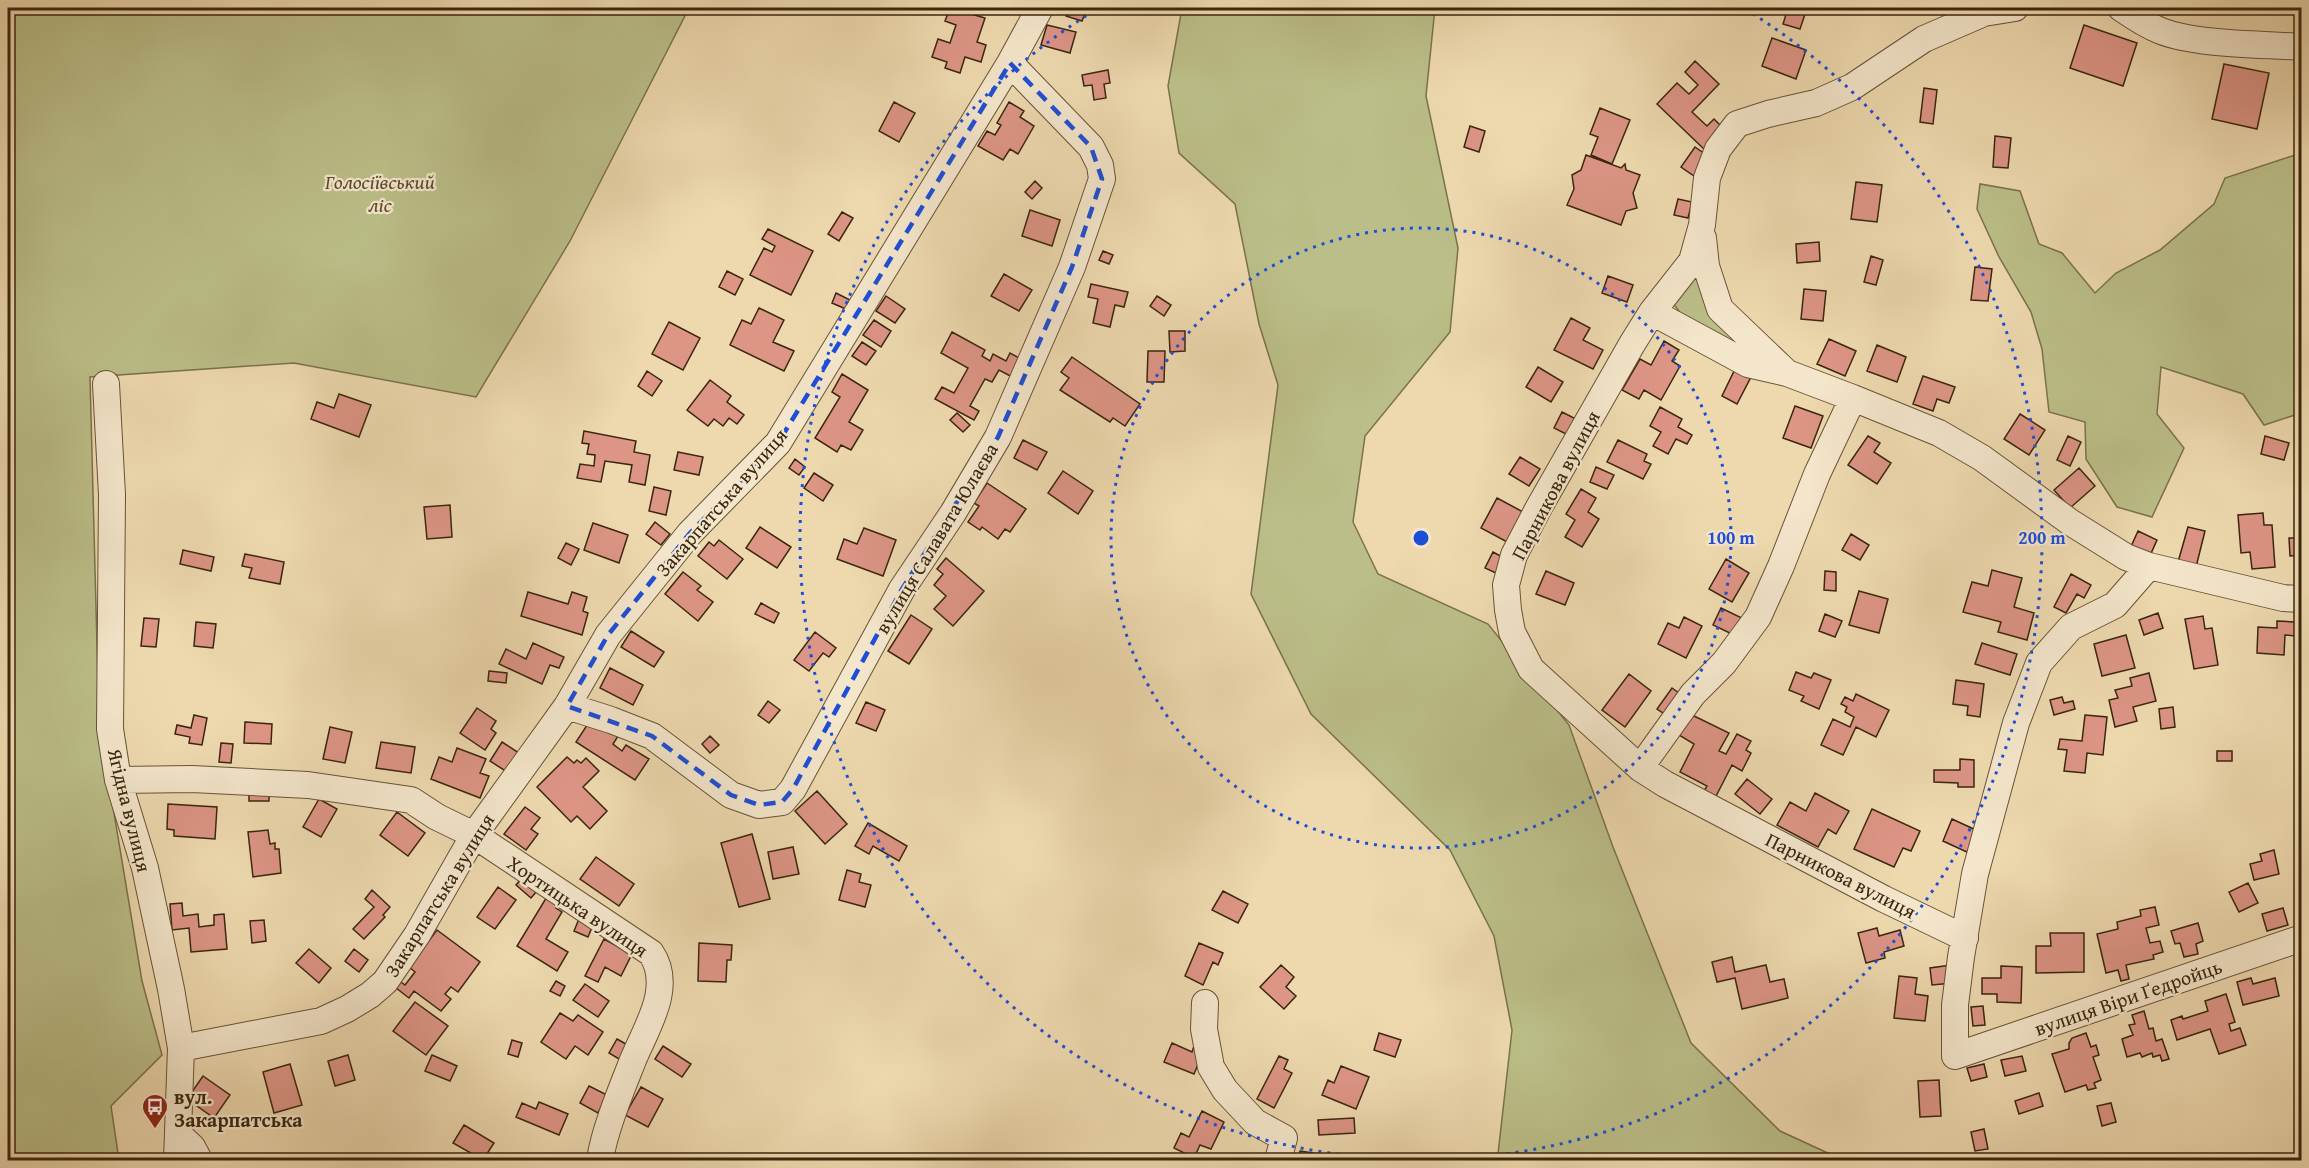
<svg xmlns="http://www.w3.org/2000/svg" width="2309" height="1168" font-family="'Gentium Book Plus',serif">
<rect width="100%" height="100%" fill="#eed9af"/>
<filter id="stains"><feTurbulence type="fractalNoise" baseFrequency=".00333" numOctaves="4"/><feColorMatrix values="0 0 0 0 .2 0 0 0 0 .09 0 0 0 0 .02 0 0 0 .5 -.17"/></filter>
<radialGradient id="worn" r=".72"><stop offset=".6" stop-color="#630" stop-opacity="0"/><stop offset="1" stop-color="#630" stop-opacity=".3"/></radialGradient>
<path fill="#bbbe88" stroke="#7a724c" stroke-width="1.5" d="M8 8H689L570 241 476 397 294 363 90 377 99 723 142 981 162 1055 111 1106 119 1160H8Z
M1182 8H1435L1426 96 1458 248 1450 332 1365 436 1353 522 1378 574 1488 624 1569 725 1613 847 1691 1043 1780 1131 1843 1160H1493L1498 1154 1512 1030 1494 936 1450 850 1311 714 1251 594 1278 385 1259 324 1235 204 1179 153 1168 86Z
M2301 153V406L2295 415 2264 425 2243 394 2161 367 2157 414 2184 448 2152 517 2117 507 2086 459 2085 422 2049 412 2042 349 2031 312 1999 257 1977 209 1980 184 2020 191 2039 244 2062 253 2095 293 2116 273 2160 250 2214 204 2225 178Z
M1695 270 1711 313 1754 362 1692 329 1670 299Z"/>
<path fill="#dd9586" stroke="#3a260f" stroke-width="1.5" d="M950 8 985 18 977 42 986 45 981 62 965 57 960 73 945 68 947 62 932 57 938 39 950 43 956 25 945 21Z
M1068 8H1087L1082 21 1066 16Z
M1788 8H1807L1800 29 1783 24Z
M1047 25 1076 32 1070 53 1041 45Z
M2084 25 2137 43 2123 86 2070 68Z
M1772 38 1806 50 1796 79 1762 66Z
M1695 61 1719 84 1692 112 1707 126 1714 119 1726 131 1706 151 1657 104 1677 83 1689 94 1698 85 1685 72Z
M2224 64 2269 73 2257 129 2212 119Z
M1108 70 1110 83 1104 84 1106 98 1094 100 1092 85 1084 86 1082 75Z
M1924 88 1937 90 1933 124 1920 122Z
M894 102 915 113 899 142 879 131Z
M1009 102 1024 111 1020 117 1034 126 1018 154 1010 149 1003 160 978 146 987 131 995 135 1001 125 997 123Z
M1600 108 1630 120 1612 164 1591 155 1598 137 1590 134Z
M1470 126 1485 131 1479 152 1464 147Z
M1995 136 2011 138 2008 168 1993 167Z
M1695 147 1708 156 1694 176 1681 167Z
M1586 155 1621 168 1625 164 1626 170 1640 175 1633 193 1637 208 1626 211 1621 225 1567 205 1574 189 1572 175 1581 170Z
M1035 181 1042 188 1032 199 1025 192Z
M1856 182 1882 185 1877 222 1851 219Z
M1678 199 1692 202 1688 218 1674 215Z
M1030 210 1060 220 1052 246 1022 236Z
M842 212 853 218 839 241 828 234Z
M768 229 813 251 791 295 750 275 764 248 772 252 775 246 762 239Z
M1819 242 1820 261 1797 263 1796 244Z
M1103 251 1113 255 1109 264 1099 260Z
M1871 256 1883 260 1876 285 1864 282Z
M1975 267 1992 269 1988 301 1971 300Z
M727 271 743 279 735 295 719 287Z
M1004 274 1032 290 1019 311 991 296Z
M1608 276 1633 285 1627 302 1602 293Z
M1091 284 1128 292 1124 307 1115 305 1110 327 1093 323 1098 299 1088 297Z
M1804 289 1826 291 1823 321 1801 319Z
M836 293 852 301 848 310 832 303Z
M886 296 905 309 895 323 876 311Z
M1157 296 1171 305 1164 316 1150 306Z
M759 308 784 320 773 342 794 351 784 371 730 345 742 320 751 324Z
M1571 318 1590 328 1583 340 1603 350 1593 369 1554 350Z
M874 320 891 331 881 347 863 335Z
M669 322 700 338 683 370 652 354Z
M1169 331H1185V351L1170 352Z
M952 332 985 350 982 356 990 361 993 354 1006 361 1010 353 1023 360 1014 378 999 370 992 382 985 379 970 406 979 411 974 420 935 399 942 387 954 393 968 368 941 353Z
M1829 339 1856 351 1845 376 1817 364Z
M1664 341 1679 350 1672 361 1680 366 1661 400 1644 390 1639 399 1622 390 1640 359 1651 365Z
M862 342 876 351 866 365 852 356Z
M1877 345 1906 357 1897 382 1867 371Z
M1148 351H1165L1164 382H1147Z
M1072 357 1140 404 1125 426 1113 418 1110 422 1060 390 1069 378 1061 372Z
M1538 367 1563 382 1551 402 1526 387Z
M1735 369 1751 377 1737 404 1722 396Z
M647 371 662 381 652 396 638 386Z
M842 374 868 390 849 422 863 430 851 450 841 445 837 452 815 438 840 397 832 392Z
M1923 376 1955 387 1949 403 1937 399 1933 411 1913 404Z
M710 380 731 396 727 402 744 415 737 424 729 418 723 426 714 419 708 426 687 410Z
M339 394 371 405 359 437 311 419 317 402 334 408Z
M1795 406 1823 416 1811 448 1783 438Z
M1660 407 1682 419 1678 427 1692 435 1687 444 1676 439 1668 454 1653 446 1661 432 1650 426Z
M1562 412 1576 419 1568 435 1554 428Z
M957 413 970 425 963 432 950 420Z
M2020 414 2045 430 2029 455 2004 439Z
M584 431 636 441 634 452 650 455 645 485 629 482 632 465 605 461 601 482 577 478 580 464 594 466 595 455 587 454 589 444 582 443Z
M1868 436 1880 443 1874 452 1891 463 1877 484 1848 465Z
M2068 436 2081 442 2070 466 2057 460Z
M2265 436 2289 443 2284 460 2261 454Z
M1023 440 1047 452 1037 470 1014 458Z
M1618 440 1647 454 1644 461 1651 464 1643 479 1607 462Z
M678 452 703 457 699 475 674 470Z
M1520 457 1540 469 1529 486 1509 474Z
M795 459 805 467 799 475 789 468Z
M1596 467 1614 475 1607 489 1590 482Z
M2079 468 2095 486 2070 508 2054 490Z
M1063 471 1093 491 1078 514 1048 493Z
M814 473 833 485 823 501 804 488Z
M987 483 1026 509 1010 532 1005 529 998 539 982 527 980 530 968 522 979 506 974 503Z
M654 487 671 491 666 515 649 511Z
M1581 489 1596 498 1588 512 1599 519 1582 547 1565 537 1575 520 1566 514Z
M1497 498 1525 513 1509 543 1481 528Z
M450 505 452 537 427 539 424 507Z
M2263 513 2264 525H2272L2275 567 2252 569 2250 552 2241 553 2238 515Z
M655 522 670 534 661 545 646 534Z
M2299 522H2302V555L2290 556 2289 538H2299Z
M593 523 628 535 619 563 584 550Z
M760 527 791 547 777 568 746 548Z
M2188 527 2205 531 2196 567 2178 562Z
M864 528 896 540 883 576 837 559 844 539 857 544Z
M2138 531 2157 540 2148 560 2129 551Z
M1851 534 1869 545 1860 560 1842 550Z
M719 540 743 559 727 579 698 556 709 542 714 546Z
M566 543 579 549 571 565 558 558Z
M183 550 214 557 211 571 180 564Z
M1493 552 1506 559 1498 574 1485 568Z
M245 554 284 562 280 584 249 578 252 568 242 566Z
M946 558 984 591 953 626 934 609 946 596 934 585 943 574 937 569Z
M1726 559 1749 573 1732 602 1709 589Z
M1992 570 2022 578 2014 607 2034 613 2027 640 1998 632 2001 622 1963 612 1972 582 1988 586Z
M1546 571 1574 583 1565 605 1536 594Z
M1825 571 1836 572V591L1824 590Z
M683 572 701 586 697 590 713 602 698 621 665 594Z
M2071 574 2091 585 2084 598 2077 594 2066 613 2054 607Z
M1859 591 1888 599 1879 633 1849 625Z
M528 592 568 604 572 592 587 597 583 611 588 613 582 635 521 616Z
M761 603 779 613 774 623 755 614Z
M1721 608 1746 620 1738 637 1713 625Z
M2158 613 2163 628 2144 635 2139 620Z
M1825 614 1842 621 1835 637 1819 631Z
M911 615 932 629 909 664 888 651Z
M2203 616 2205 629 2212 628 2218 665 2194 669 2185 619Z
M1684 617 1702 626 1686 658 1658 644 1668 623 1679 628Z
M144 618 159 619 156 647 141 646Z
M2277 621 2295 622V636L2285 635 2284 655 2257 653 2258 627 2277 628Z
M196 622 216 624 213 648 194 646Z
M631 631 664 652 654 667 621 647Z
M815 632 836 648 829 657 823 653 809 671 794 660Z
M2126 635 2135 668 2102 676 2094 644Z
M533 643 564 657 559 668 550 665 542 684 499 664 506 649 526 659Z
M1982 643 2017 654 2010 675 1975 664Z
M610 668 643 685 633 705 600 688Z
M489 671 507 673 506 683 488 681Z
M1796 672 1811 678 1814 673 1831 680 1819 709 1801 701 1804 696 1789 690Z
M2149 673 2156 701 2133 707 2137 721 2115 727 2109 700 2118 698 2115 690 2132 686 2130 678Z
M1629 674 1651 691 1625 727 1602 710Z
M1956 680 1984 684 1980 717 1967 715 1968 706 1953 704Z
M1672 688 1686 698 1672 719 1657 709Z
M1856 694 1889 710 1876 737 1856 727 1843 755 1821 745 1833 719 1850 727 1854 717 1845 712 1847 707 1841 704 1845 697 1853 701Z
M2062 697 2064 703 2073 701 2075 709 2054 715 2050 700Z
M768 701 780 710 769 723 758 715Z
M866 702 885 710 876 731 856 723Z
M2173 707 2175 727 2161 729 2159 709Z
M477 708 496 721 491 729 496 733 485 750 460 733Z
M1690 714 1729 733 1719 751 1726 754 1737 734 1751 741 1746 750 1751 753 1742 771 1732 765 1713 802 1701 796 1707 786 1680 772 1694 744 1679 735Z
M194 715 207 718 202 745 189 743 190 737 175 734 177 725 191 728Z
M2085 715 2107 717 2103 755 2087 753 2085 773 2064 771 2067 750 2058 749 2060 739 2082 741Z
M593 716 620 733 613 744 622 751 626 745 649 759 635 780 576 742Z
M245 722 272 724 271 744 244 743Z
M330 727 352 732 345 763 323 759Z
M710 736 719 745 710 753 702 744Z
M381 742 415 747 411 773 376 768Z
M502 742 519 753 507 772 490 761Z
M221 743 233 744 231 763 219 762Z
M457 748 486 759 480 773 489 776 480 798 431 779 439 757 452 762Z
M2217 751H2232V761H2217Z
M567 757 574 763 577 760 581 763 586 758 599 771 583 787 607 811 590 829 577 816 571 822 537 787Z
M1960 759 1974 760V787H1958V783L1934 782V770H1960Z
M1747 779 1772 799 1760 814 1735 794Z
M249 783H269V801H249Z
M817 791 847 824 825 844 795 811Z
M1815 793 1849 811 1836 834 1828 829 1818 847 1777 825 1790 802 1806 811Z
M319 799 337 809 321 837 303 827Z
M168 804 217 807 215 839 174 836V830L167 829Z
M525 807 540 818 531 829 538 834 526 850 504 834Z
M1872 809 1920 831 1911 851 1903 848 1894 867 1854 849Z
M397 812 425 833 408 856 380 835Z
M1952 819 1978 831 1969 853 1943 841Z
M868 823 907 846 899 861 873 846 869 854 855 846Z
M268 830 270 844 275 843V849H279L281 873 253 877 248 832Z
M752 834 770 899 739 907 721 843Z
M793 847 799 874 773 879 768 852Z
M2274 850 2279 874 2254 880 2250 864 2262 861 2260 854Z
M596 857 634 884 619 906 580 879Z
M847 870 861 874 859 882 871 885 865 907 839 900Z
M528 871 543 884 531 898 516 885Z
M2248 883 2258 903 2239 912 2229 892Z
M498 887 516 900 495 929 477 917Z
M372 890 390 907 383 915 385 917 364 939 353 929 374 907 365 899Z
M551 890 563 897 556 908 562 912 546 939 568 952 557 971 517 946Z
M1223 891 1248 904 1238 923 1212 910Z
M182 903 183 916 198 914 199 927 214 925V915L224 914 227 949 191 952 189 928 172 930 170 904Z
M2155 907 2159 925 2146 928 2150 943 2160 941 2163 952 2153 955 2154 959 2126 965 2129 979 2121 981 2118 970 2106 973 2097 934 2118 929 2117 922 2141 916 2140 910Z
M2283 908 2288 925 2267 931 2262 914Z
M581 914 595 920 588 937 574 931Z
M264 920 266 941 252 943 250 921Z
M2198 923 2203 941 2196 944 2198 954 2184 957 2180 943 2175 944 2171 931Z
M1877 928 1879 936 1900 930 1904 946 1884 952 1885 958 1866 963 1858 933Z
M437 930 480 962 458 992 451 987 445 994 451 999 441 1011 414 991 409 998 396 988 401 982 405 985 415 972 409 967Z
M2050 933H2084V972L2036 973V946H2051Z
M604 939 632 954 621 976 605 967 598 982 585 976Z
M699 943 732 945 731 960H727L726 982 698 981Z
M1199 943 1223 953 1218 965 1213 962 1203 985 1185 976Z
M309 949 331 968 319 983 296 963Z
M354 949 368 960 359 972 345 961Z
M1732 957 1735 972 1766 965 1770 982 1784 979 1788 998 1742 1009 1735 978 1717 982 1712 962Z
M1281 965 1294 977 1286 987 1296 996 1284 1009 1260 987Z
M1951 965 1953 983 1932 985 1930 968Z
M2001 966 2022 967 2021 1003 1997 1002V994H1982V978H2001Z
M1899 976 1917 978 1915 994 1928 996 1925 1021 1894 1018Z
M2251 978 2253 984 2275 978 2279 996 2243 1005 2237 982Z
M556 981 565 986 560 996 550 991Z
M585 984 609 1001 598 1017 573 1000Z
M2226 994 2235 1022 2229 1024 2231 1031 2240 1028 2246 1045 2219 1054 2210 1029 2177 1040 2171 1020 2182 1016 2183 1019 2208 1011 2205 1001Z
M415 1002 448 1026 426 1055 393 1031Z
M1983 1006 1985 1025 1973 1026 1971 1007Z
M2144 1011 2149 1029 2153 1028 2156 1041 2162 1039 2169 1059 2162 1061 2160 1055 2153 1057 2152 1053 2142 1057 2140 1053 2127 1057 2122 1039 2133 1035 2129 1025 2135 1024 2132 1015Z
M560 1013 573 1021 578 1015 603 1032 588 1055 575 1046 566 1059 541 1042Z
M1379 1033 1401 1040 1395 1057 1374 1050Z
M2086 1033 2091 1047 2096 1045 2099 1055 2093 1057 2101 1080 2094 1083 2096 1088 2088 1090 2086 1085 2065 1092 2052 1054 2069 1049V1043L2072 1038Z
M617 1039 633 1048 624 1062 609 1053Z
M512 1040 522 1043 518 1057 508 1054Z
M1172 1043 1192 1052 1194 1046 1204 1050 1194 1074 1164 1062Z
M663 1046 691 1064 682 1077 655 1059Z
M348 1055 355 1080 335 1086 328 1061Z
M432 1055 457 1066 450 1081 425 1071Z
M1279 1056 1288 1060 1284 1069 1292 1073 1274 1108 1257 1099Z
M2022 1056 2026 1071 2005 1076 2001 1060Z
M290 1064 302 1105 274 1113 263 1072Z
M1984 1064 1987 1077 1971 1081 1967 1068Z
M1341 1066 1369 1077 1356 1109 1322 1095 1328 1080 1334 1083Z
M203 1076 230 1095 214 1118 187 1099Z
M1939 1080 1941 1116 1920 1117 1918 1081Z
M589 1086 607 1095 598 1113 580 1103Z
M641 1087 663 1099 648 1127 625 1115Z
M2039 1093 2043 1106 2019 1114 2015 1101Z
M539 1102 568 1114 559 1135 516 1117 522 1103 536 1109Z
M2111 1103 2116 1122 2102 1126 2097 1106Z
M1202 1111 1224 1122 1211 1149 1200 1145 1194 1158 1174 1148 1181 1133 1189 1137Z
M1354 1118 1355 1133 1319 1135 1318 1120Z
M464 1125 494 1143 483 1160 453 1143Z
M1984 1129 1988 1149 1975 1151 1971 1132Z
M1300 1151 1339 1157V1160H1299Z"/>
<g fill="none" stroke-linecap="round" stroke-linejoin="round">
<defs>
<path id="minor" d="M2121 8C2134 17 2146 25 2161 31 2197 45 2262 44 2302 47
M1703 238 1706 266 1720 309 1787 373
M1652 312 1748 364 1787 373 1853 398 1939 433 1982 458 2070 522 2126 557 2149 566 2283 598 2302 599
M106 384 112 495 110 729 118 780 145 868 171 989 181 1048 177 1160
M2149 566 2115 605 2071 627 2039 663 2016 723 1975 874 1961 957 1955 1005V1056L2302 938
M567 706 611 720 652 736 731 795 759 805 782 802 793 789 902 589 953 513 998 437 1072 267 1102 179 1100 165 1091 147 1010 63
M1640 768 1693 694 1724 663 1758 617 1781 566 1817 474 1853 398
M118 780 192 779 308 785 411 800 437 817 474 835 651 953C674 987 646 1028 633 1060 622 1088 604 1131 600 1160
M1965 938 1884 899 1665 784 1640 768 1531 669 1512 632 1508 610 1506 585 1514 555 1538 509 1632 344 1652 312 1692 261 1702 225 1707 178 1718 149 1737 124 1768 114 1816 103 1852 87 1924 39 1984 13 2015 8
M1205 1003 1204 1029 1211 1067 1225 1090 1255 1122 1284 1138 1278 1160
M181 1048 321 1021 347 1009 370 995 385 982 417 935 474 835 567 706 608 635 690 533 778 443 1010 63 1040 8
M178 1134 192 1147 199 1160"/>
</defs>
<use href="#minor" stroke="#675337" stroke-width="28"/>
<use href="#minor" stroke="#f4e6cb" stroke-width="26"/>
</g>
<path fill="none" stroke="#1d4ed8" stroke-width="4.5" stroke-dasharray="12 8" stroke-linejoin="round" d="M1010 63 1091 147 1102 179 1072 267 998 437 902 589 793 789 782 802 759 805 731 795 652 736 567 706 608 635 653 579 690 533 778 443Z"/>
<g fill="none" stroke="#1d4ed8" stroke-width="3" stroke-dasharray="3 6">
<circle cx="1421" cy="538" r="310"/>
<path d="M1745 9A621 621 0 1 1 1097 9"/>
</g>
<defs>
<symbol id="bus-pin" viewBox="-11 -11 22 30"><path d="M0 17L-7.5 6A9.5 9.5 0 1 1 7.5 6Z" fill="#8f2418" stroke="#f4e6cb"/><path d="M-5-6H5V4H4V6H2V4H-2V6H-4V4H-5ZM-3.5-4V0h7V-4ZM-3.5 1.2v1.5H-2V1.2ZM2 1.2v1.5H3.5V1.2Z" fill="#fff"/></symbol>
</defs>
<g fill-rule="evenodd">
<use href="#bus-pin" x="140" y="1092" width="30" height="40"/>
</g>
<g text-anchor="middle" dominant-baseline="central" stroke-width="4.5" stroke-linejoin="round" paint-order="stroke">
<g font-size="20" font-style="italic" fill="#5a4c2d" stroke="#f4e6cb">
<text x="380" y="181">Голосіївський<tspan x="380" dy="23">ліс</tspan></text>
</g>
<g font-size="20" fill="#3a260f" stroke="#f4e6cb">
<text transform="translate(1555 485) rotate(-62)">Парникова вулиця</text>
<text transform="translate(721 502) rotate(-49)">Закарпатська вулиця</text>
<text transform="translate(936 538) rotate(-59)">вулиця Салавата Юлаєва</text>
<text transform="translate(130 810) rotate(76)">Ягідна вулиця</text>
<text transform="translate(1841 875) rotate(27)">Парникова вулиця</text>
<text transform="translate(439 895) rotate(-58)">Закарпатська вулиця</text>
<text transform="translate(578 906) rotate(34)">Хортицька вулиця</text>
<text transform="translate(2128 997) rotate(-19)">вулиця Віри Ґедройць</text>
</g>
<g font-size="20" font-weight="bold" fill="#3a260f" stroke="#f4e6cb" text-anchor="start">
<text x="174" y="1096">вул.<tspan x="174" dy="23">Закарпатська</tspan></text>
</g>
</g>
<circle cx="1421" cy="538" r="9" fill="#1d4ed8" stroke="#f4e6cb" stroke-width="3"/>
<g font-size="18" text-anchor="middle" font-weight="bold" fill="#1d4ed8" stroke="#f4e6cb" stroke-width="4.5" stroke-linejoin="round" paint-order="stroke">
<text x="1731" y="544">100 m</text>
<text x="2042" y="544">200 m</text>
</g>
<rect width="2309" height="1168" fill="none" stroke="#eed9af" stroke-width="30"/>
<rect x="9" y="9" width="2291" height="1150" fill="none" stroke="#3a260f" stroke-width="3"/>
<rect x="15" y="15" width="2279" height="1138" fill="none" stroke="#3a260f" stroke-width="1.5"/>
<rect width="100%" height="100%" filter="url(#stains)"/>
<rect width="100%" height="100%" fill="url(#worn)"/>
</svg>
